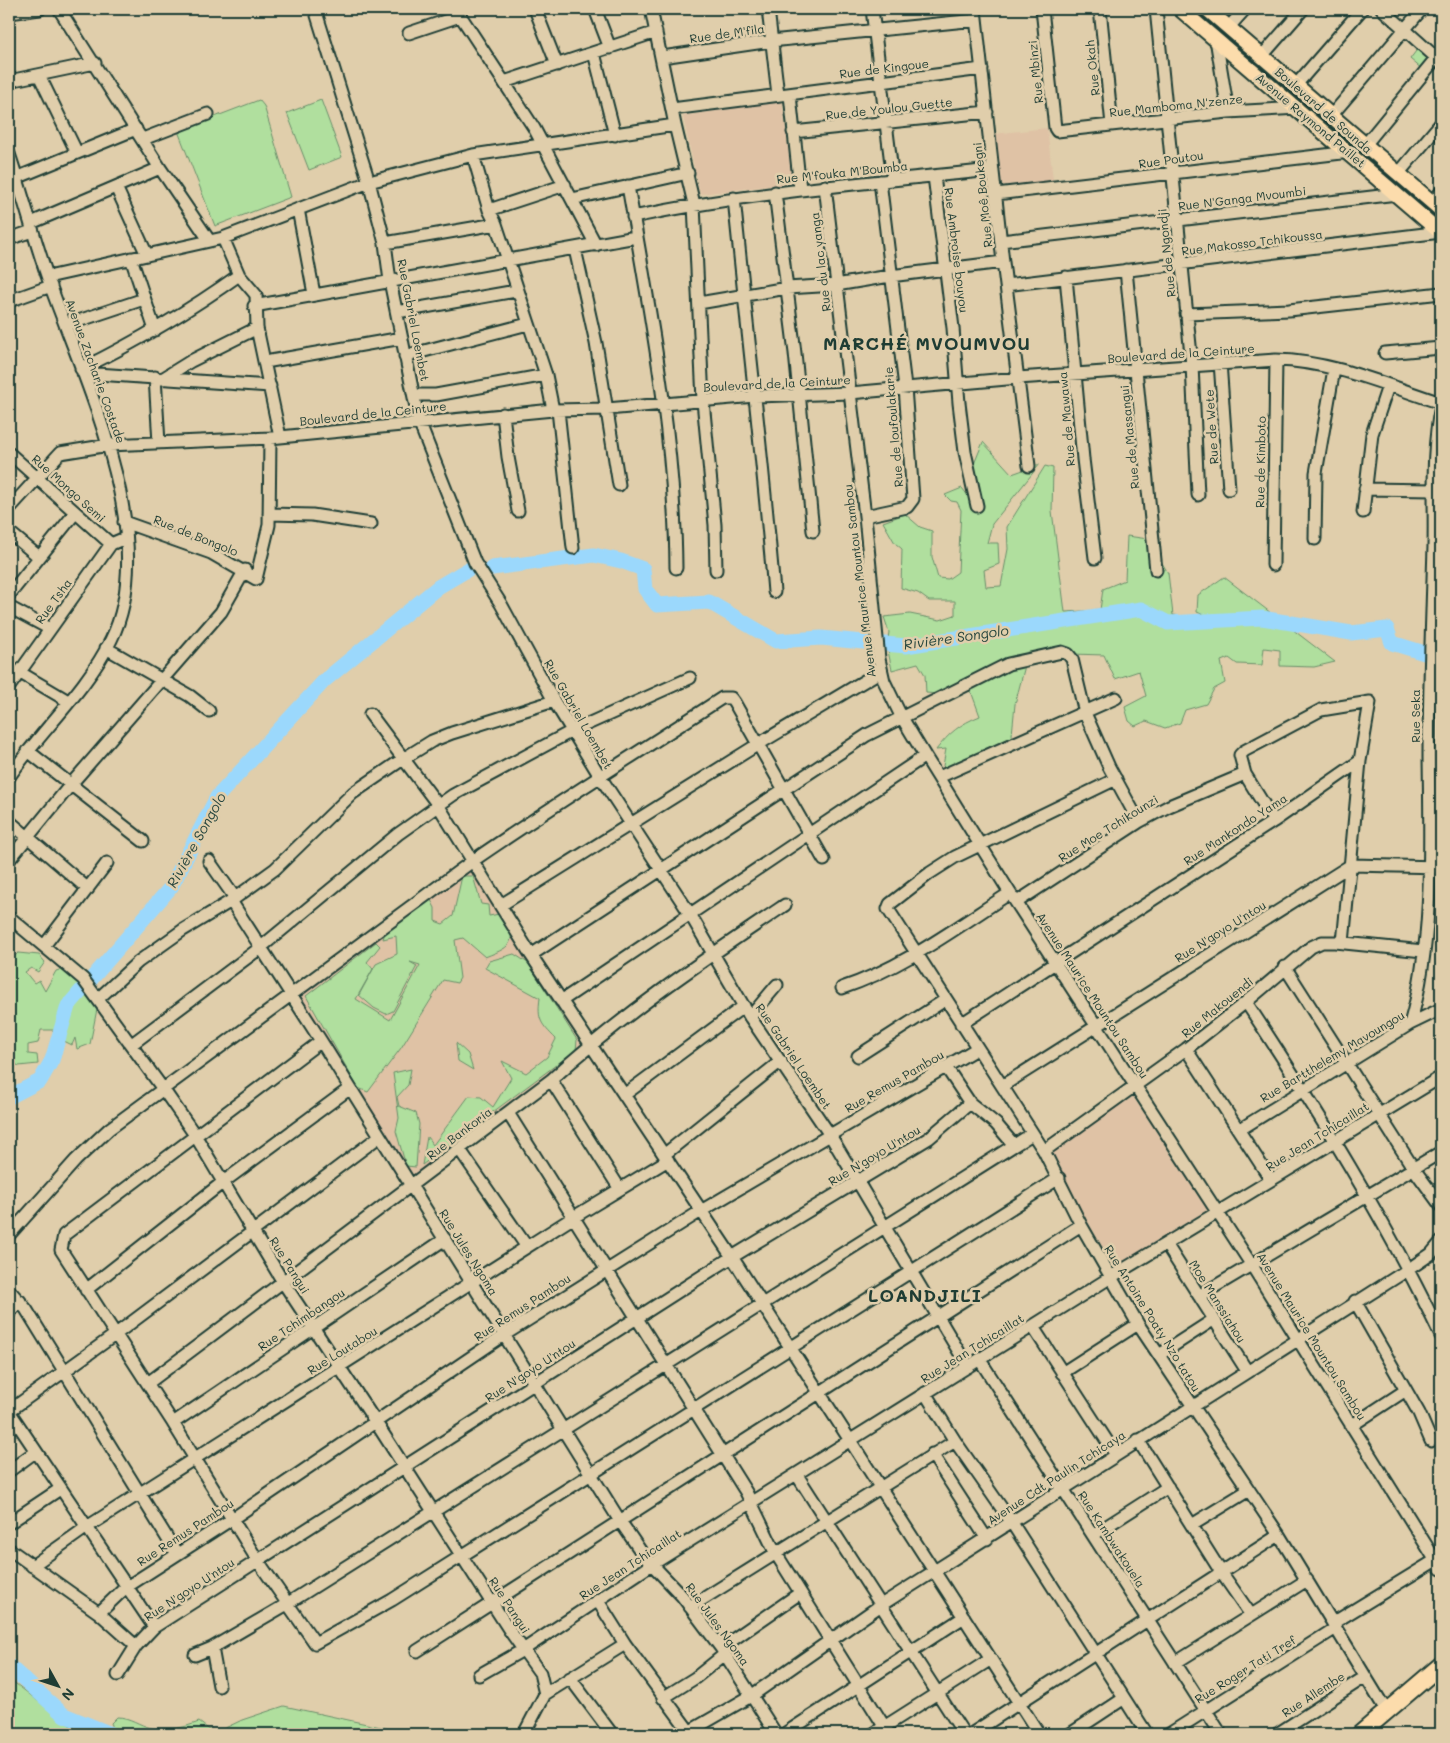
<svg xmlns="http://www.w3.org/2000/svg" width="1450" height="1743" font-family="Mali,sans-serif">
<rect width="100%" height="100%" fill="#e0ceab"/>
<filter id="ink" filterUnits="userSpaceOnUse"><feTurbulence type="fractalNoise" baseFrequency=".02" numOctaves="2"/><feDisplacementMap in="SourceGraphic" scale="10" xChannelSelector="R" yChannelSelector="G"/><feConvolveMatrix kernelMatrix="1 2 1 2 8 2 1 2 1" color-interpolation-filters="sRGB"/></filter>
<g filter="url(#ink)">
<path fill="#dfc2a5" d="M782 100 793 183 700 194 683 116Z
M1047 128 1053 180 998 186 994 134Z
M468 867 582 1047 412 1176 299 994Z
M1132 1095 1207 1210 1114 1267 1049 1154Z"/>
<path fill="#b0df9e" stroke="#688e69" d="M1419 47 1433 58 1423 70 1410 59Z
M259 100 264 106 291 197 215 226 178 131Z
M321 100 342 157 309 170 287 113Z
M983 442 1012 474 1040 464 992 524 987 543H998L999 564 984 570 986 587 1001 586 1008 549 1007 527 1045 466 1053 468 1052 511 1065 612 1100 610 1103 589 1125 580 1127 536 1148 539 1168 573 1173 615 1193 617 1204 615 1197 612 1198 595 1224 577 1335 662 1314 667 1280 666V650L1264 648 1262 665 1237 664 1229 658 1221 661 1225 683 1214 689 1206 704 1185 710 1180 723 1165 728 1146 721 1135 726 1129 721 1125 707 1146 696 1139 671 1115 679 1104 655 1072 654 1027 658 1015 704 1011 745 950 773 943 766 946 749 936 750C949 733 960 724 980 716L972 694 966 687 939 694 926 693 925 675 918 663 892 670 887 646 889 632 884 617 910 614 940 620 955 615V601H929L918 593 901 588 902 549 895 543 883 522 905 514 920 527 932 531V557L938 578 948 579 958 572 961 510 957 502 951 501 945 495 962 488 973 502 974 464Z
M462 876H473L481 904 488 905 489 916 509 912C512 943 517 945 485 957L463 938 455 940 460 978 457 983 443 980 401 1048 368 1092 358 1088 306 996 376 942 380 946 367 962 373 969 356 999 390 1020 420 965 410 962 417 966 393 1011 386 1014 374 1008 359 995 376 964 397 954 396 936 383 939 386 929 429 896 435 908V921L443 924 453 916Z
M18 953 39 955 45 962 38 972 31 968 25 972 34 983 39 980 45 991 56 971 63 969 82 985 97 1009 90 1044 77 1049 75 1038 72 1045 58 1038 56 1044H52L54 1030H41L38 1043 28 1045V1054L37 1055 38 1064 19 1066 9 1061V962Z
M514 954 528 963 577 1040 576 1050 422 1165 427 1137 433 1145 469 1096 481 1097 493 1107 511 1078 502 1061 526 1073 547 1057 556 1039C541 1024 537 1020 540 998L485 968 489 961Z
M456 1043 468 1054 473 1070 458 1061Z
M411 1069 408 1085 397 1097 399 1106 416 1113 419 1124 416 1167 406 1166 396 1131 399 1118 393 1073Z
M9 1679C35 1697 57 1719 84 1734H9Z
M284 1706 399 1731 404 1734H120L114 1730 111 1723 117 1717C130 1717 139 1725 151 1728 168 1732 182 1728 199 1722L211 1731H219L242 1720Z"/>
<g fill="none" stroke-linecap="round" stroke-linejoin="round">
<path stroke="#9bd8fc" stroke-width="15" d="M492 568 594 555 621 561 643 569 645 589 657 605 709 602 776 641 821 638 906 646 1141 609 1168 623 1262 618 1351 633 1387 629 1392 643 1431 655H1441
M9 1097 40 1081 52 1060 68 1006 171 887 217 797 325 680 438 587 467 570
M9 1666 64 1715 111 1734"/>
<defs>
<path id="minor" d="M59 9 160 168 209 240
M315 9 369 182 385 243 390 281 419 422 475 563 501 604 554 701 601 778 690 914 750 1017 830 1135 968 1367
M456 9 534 128 596 245
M535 9 557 65
M595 9 610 48
M651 9 675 125 694 204 703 401 715 525 716 570
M768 9 778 95
M872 9 893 180
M975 9 1003 262 1029 466
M1042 9 1055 128 1057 131 1228 112 1298 108
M1100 9 1112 125
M1156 9 1192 365 1198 495
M1382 9 1441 62
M9 13 40 9
M1229 27 1245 9
M409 33 460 16
M1216 39 1228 112
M594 53 615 135
M1262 56 1303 9
M662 57 771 41 976 20
M39 75 77 153
M9 81 95 63
M504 82 656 32
M1296 85 1362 9
M790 95 800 189
M672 109 982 69
M1331 116 1422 9
M793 132 987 112
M143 139 208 114
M1365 145 1441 52
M9 154C24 198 35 243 51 287 86 385 161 539 111 640 86 691 41 730 9 777
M473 155 489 210 496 224 546 375 553 410
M1398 174 1441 123
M934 176 953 328 959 403 965 452 977 506
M9 181 136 129
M628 186C650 312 675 440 676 568
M825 186 865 516 879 659 884 681 901 716 925 756 1010 893 1251 1264 1441 1569
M116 187 147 255
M775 192 795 353 813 531
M996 194 1350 152
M734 198C747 329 763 460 774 592
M572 199 688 173
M1433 202 1441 192
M298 209 314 294
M489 210 565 185
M633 217C752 192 873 182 993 170
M31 223 160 168
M223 238 239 275 256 295 257 328 280 437
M9 239 32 231
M1001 241 1397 194
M385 243 496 224
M575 249 596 343 619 485
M131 258 155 330
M1126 270 1156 570
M48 277 223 238 369 182 473 155 675 125
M1066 277 1083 459 1095 558
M1006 285 1441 232
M9 301 51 286
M699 303 787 288 836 285 890 276 1003 262
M254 306 636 237
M397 312 516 291
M1186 314 1289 310 1441 293
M66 325 144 299
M1385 353 1441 348
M405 356 528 324
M265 362 402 338
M1220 362 1229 489
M81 369C136 342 189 311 239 275
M83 373 270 386
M155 377 159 443
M162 379 191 361 257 328
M414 395H436L546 375
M558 410 573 548
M503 414 508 457 518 511
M9 453 111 544
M1365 489 1434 490
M9 509 60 453 109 445 270 438 553 410 607 409 755 396 850 393 1018 378 1276 360C1332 361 1388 386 1441 403
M1363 512 1372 434 1388 386
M269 514 312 515 371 524
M865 516 907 507 913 499 905 387 880 181
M124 522 211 553 256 579 269 525 270 438
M9 532 39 557
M1315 539 1316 473 1334 369
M1273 565 1276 360
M9 595 75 513
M9 607 50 629
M106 648 190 696 209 711
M19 672 68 701
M9 687 111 544 125 538
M370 714 438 805 531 955 732 1257 1039 1734
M28 751 143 841
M939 777 1116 698
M1116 779 955 857 930 873 890 904 888 909 1044 1151 1081 1225 1138 1324 1279 1535 1387 1712
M9 821 88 889
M1274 821 1245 774 1240 755 1244 751 1321 710 1370 702 1360 761 1343 943
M9 860 72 783 221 612 245 570
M209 861 235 898
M1351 865 1441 867
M231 901 321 1041 620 1521 644 1556 682 1596 721 1648 776 1734
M1017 902 1139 822 1169 806 1245 774
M501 905 757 745 881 671
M9 917 83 979 163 1089 195 1135 283 1282 375 1421 510 1631 540 1673 545 1694
M44 946 107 863
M531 955 867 735 1008 664 1062 652 1068 654 1072 659 1085 713 1109 767 1139 822
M1285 967 1414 1169 1441 1206
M842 988C903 968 957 927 1010 893
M99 998 138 962 183 930 231 901 275 869 353 793 403 759 432 741 452 733 554 701
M561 1001 925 756
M1246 1002C1317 1110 1386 1220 1441 1336
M750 1017 777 985
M961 1024 1274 821 1360 761
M1410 1024C1434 942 1430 843 1429 757 1429 687 1432 616 1434 546 1435 499 1431 452 1441 406
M321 1041 64 1235 61 1250 173 1423 258 1561 315 1643 392 1600 1059 1178
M132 1044 260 948 398 834 453 795 572 731 690 678
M1186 1049 1271 1180
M858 1056 945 1000
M946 1067 970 1103 996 1124 1014 1145
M551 1080 620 1189
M1002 1086 1351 865
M624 1095 744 1006
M508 1113 746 1492 775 1552 889 1734
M1239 1130 1410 1024 1441 1009
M460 1150 527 1247
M1044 1151 1186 1049 1246 1002 1311 947 1322 942H1335L1423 951
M665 1154 781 1061
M9 1235 76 1160 109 1129 474 860C555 804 639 752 722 698H731L734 702 824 860
M1166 1244 1247 1371
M9 1290 26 1309 177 1554
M86 1290 222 1183 349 1089
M1199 1296 1441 1152
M1355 1301 1419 1413 1431 1441
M9 1313 20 1301
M1033 1327 1116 1455
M1159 1355 1213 1320
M980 1360 1221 1734
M1062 1373 1138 1324
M148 1383 551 1080C623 1014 705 959 785 905
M925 1393 955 1441 1012 1523 1147 1734
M9 1411 116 1334 380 1136
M9 1411 154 1627
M173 1423 445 1239
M1351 1426 1406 1390
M1138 1440 1221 1572 1251 1615
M932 1454 987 1539
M9 1471 35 1452
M797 1475 964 1734
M9 1523 60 1489
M1192 1525 1249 1490
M1093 1535 1168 1487
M9 1549 99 1613 136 1646
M32 1566 87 1527 574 1217 668 1160
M598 1601 625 1644 689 1731
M690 1607 955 1441
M99 1613 125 1588 232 1519 504 1335 701 1211 976 1049
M1333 1623 1436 1560
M212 1648 219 1686
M721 1648 800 1593
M417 1651 1081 1225
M195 1655 212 1648 282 1607 1032 1134
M1175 1663 1307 1580
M118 1675 136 1646 154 1627 732 1257 929 1138 970 1103
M479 1675 523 1650 651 1565 1111 1277 1441 1077
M570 1678 612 1734
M545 1694 625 1644
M663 1698 695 1678 725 1654
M524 1734 545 1694
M685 1734 751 1696 881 1605 1409 1269 1431 1254 1441 1242
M784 1734 964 1617
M873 1734 991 1659
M971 1734 1279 1535
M1070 1734 1123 1699
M1169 1734 1336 1628
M1277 1734 1365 1677"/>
<path id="major" d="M1180 9 1441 233
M1207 9 1441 210"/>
<path id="highway" d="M1360 1734 1441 1665"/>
</defs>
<use href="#minor" stroke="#1f3d34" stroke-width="15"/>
<use href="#major" stroke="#1f3d34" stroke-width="18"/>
<use href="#highway" stroke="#1f3d34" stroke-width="20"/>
<use href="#minor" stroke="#e0ceab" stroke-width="11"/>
<use href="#major" stroke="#fcdcac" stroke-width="14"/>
<use href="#highway" stroke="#fcdcac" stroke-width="16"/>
</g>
</g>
<g text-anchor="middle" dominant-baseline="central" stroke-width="5" stroke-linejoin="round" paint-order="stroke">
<g font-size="12" fill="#1f3d34" stroke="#e0ceab">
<text transform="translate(727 33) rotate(-8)">Rue de M'fila</text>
<text transform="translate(884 68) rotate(-7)">Rue de Kingoue</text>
<text transform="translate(1092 68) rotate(-96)">Rue Okah</text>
<text transform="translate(1035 72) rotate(-96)">Rue Mbinzi</text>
<text transform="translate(1176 105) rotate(-6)">Rue Mamboma N'zenze</text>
<text transform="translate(889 108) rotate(-6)">Rue de Youlou Guette</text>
<text transform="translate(1324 110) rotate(41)">Boulevard de Sounda</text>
<text transform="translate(1311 120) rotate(40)">Avenue Raymond Paillet</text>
<text transform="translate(1171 159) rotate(-8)">Rue Poutou</text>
<text transform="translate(842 172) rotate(-6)">Rue M'fouka M'Boumba</text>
<text transform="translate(982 195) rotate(-96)">Rue Moê Boukegni</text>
<text transform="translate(1242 198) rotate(-7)">Rue N'Ganga Mvoumbi</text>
<text transform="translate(1252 242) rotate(-7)">Rue Makosso Tchikoussa</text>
<text transform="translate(957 250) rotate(83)">Rue Ambroise bouyou</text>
<text transform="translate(1166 253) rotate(-96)">Rue de Ngondji</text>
<text transform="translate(820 262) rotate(-97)">Rue du lac yanga</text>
<text transform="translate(414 320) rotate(79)">Rue Gabriel Loembet</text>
<text transform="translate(1181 353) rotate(-4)">Boulevard de la Ceinture</text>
<text transform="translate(96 371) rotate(70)">Avenue Zacharie Costade</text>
<text transform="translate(777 383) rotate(-3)">Boulevard de la Ceinture</text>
<text transform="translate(373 413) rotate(-6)">Boulevard de la Ceinture</text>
<text transform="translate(1066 419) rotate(-95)">Rue de Mawawa</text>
<text transform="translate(893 427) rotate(-95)">Rue de loufoulakarie</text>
<text transform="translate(1211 427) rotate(-94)">Rue de Wete</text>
<text transform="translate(1129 437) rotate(-96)">Rue de Massangui</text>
<text transform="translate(1260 462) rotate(-89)">Rue de Kimboto</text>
<text transform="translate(69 488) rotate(42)">Rue Mongo Semi</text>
<text transform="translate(196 535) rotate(22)">Rue de Bongolo</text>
<text transform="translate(859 581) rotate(-97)">Avenue Maurice Mountou Sambou</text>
<text transform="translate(53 601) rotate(-54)">Rue Tsha</text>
<text transform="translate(579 714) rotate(60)">Rue Gabriel Loembet</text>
<text transform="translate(1415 716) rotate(-90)">Rue Seka</text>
<text transform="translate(1108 828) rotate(-32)">Rue Moe Tchikounzi</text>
<text transform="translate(1235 829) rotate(-33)">Rue Mankondo Yama</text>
<text transform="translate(1220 931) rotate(-32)">Rue N'goyo U'ntou</text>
<text transform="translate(1093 995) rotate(57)">Avenue Maurice Mountou Sambou</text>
<text transform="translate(1217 1007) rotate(-39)">Rue Makouendi</text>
<text transform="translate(794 1056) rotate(56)">Rue Gabriel Loembet</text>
<text transform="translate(1332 1056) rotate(-31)">Rue Bartthelemy Mavoungou</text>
<text transform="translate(894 1081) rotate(-30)">Rue Remus Pambou</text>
<text transform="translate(459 1133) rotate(-37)">Rue Bankoria</text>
<text transform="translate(1317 1136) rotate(-32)">Rue Jean Tchicaillat</text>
<text transform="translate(874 1155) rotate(-31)">Rue N'goyo U'ntou</text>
<text transform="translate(469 1252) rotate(58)">Rue Jules Ngoma</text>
<text transform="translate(290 1265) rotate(58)">Rue Pangui</text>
<text transform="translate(1218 1301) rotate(58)">Moe Manssiahou</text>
<text transform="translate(522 1307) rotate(-33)">Rue Remus Pambou</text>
<text transform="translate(1153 1318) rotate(58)">Rue Antoine Poaty Nzo tatou</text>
<text transform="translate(301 1319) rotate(-34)">Rue Tchimbangou</text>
<text transform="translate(1312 1336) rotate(58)">Avenue Maurice Mountou Sambou</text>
<text transform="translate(972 1348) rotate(-32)">Rue Jean Tchicaillat</text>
<text transform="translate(342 1350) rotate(-32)">Rue Loutabou</text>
<text transform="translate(530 1370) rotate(-33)">Rue N'goyo U'ntou</text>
<text transform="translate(1056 1477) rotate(-33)">Avenue Cdt Paulin Tchicaya</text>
<text transform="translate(185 1532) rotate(-33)">Rue Remus Pambou</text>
<text transform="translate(1112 1539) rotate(57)">Rue Kambwakouela</text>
<text transform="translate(630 1564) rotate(-33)">Rue Jean Tchicaillat</text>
<text transform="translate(189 1589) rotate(-33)">Rue N'goyo U'ntou</text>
<text transform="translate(510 1605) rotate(57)">Rue Pangui</text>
<text transform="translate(718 1624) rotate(54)">Rue Jules Ngoma</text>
<text transform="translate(1245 1669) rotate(-32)">Rue Roger Tati Tref</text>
<text transform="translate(1313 1694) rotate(-33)">Rue Allembe</text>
</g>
<g font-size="14" font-style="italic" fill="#25453e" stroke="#e0ceab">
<text transform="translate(956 637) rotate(-8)">Rivière Songolo</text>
<text transform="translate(196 840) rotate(-61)">Rivière Songolo</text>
</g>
<g font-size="18" font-weight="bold" letter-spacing="1" fill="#1f3d34" stroke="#e0ceab">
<text x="927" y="343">MARCHÉ MVOUMVOU</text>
<text x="925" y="1295">LOANDJILI</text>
</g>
</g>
<rect width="1450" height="1743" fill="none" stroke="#e0ceab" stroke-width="30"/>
<rect x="15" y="15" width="1420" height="1713" fill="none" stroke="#1f3d34" stroke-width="2" filter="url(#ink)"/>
<g transform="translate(58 1686) rotate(130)" stroke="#e0ceab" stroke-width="4" paint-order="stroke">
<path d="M0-4L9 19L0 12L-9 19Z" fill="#1f3d34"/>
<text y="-8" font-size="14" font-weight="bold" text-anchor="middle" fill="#1f3d34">N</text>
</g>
</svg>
